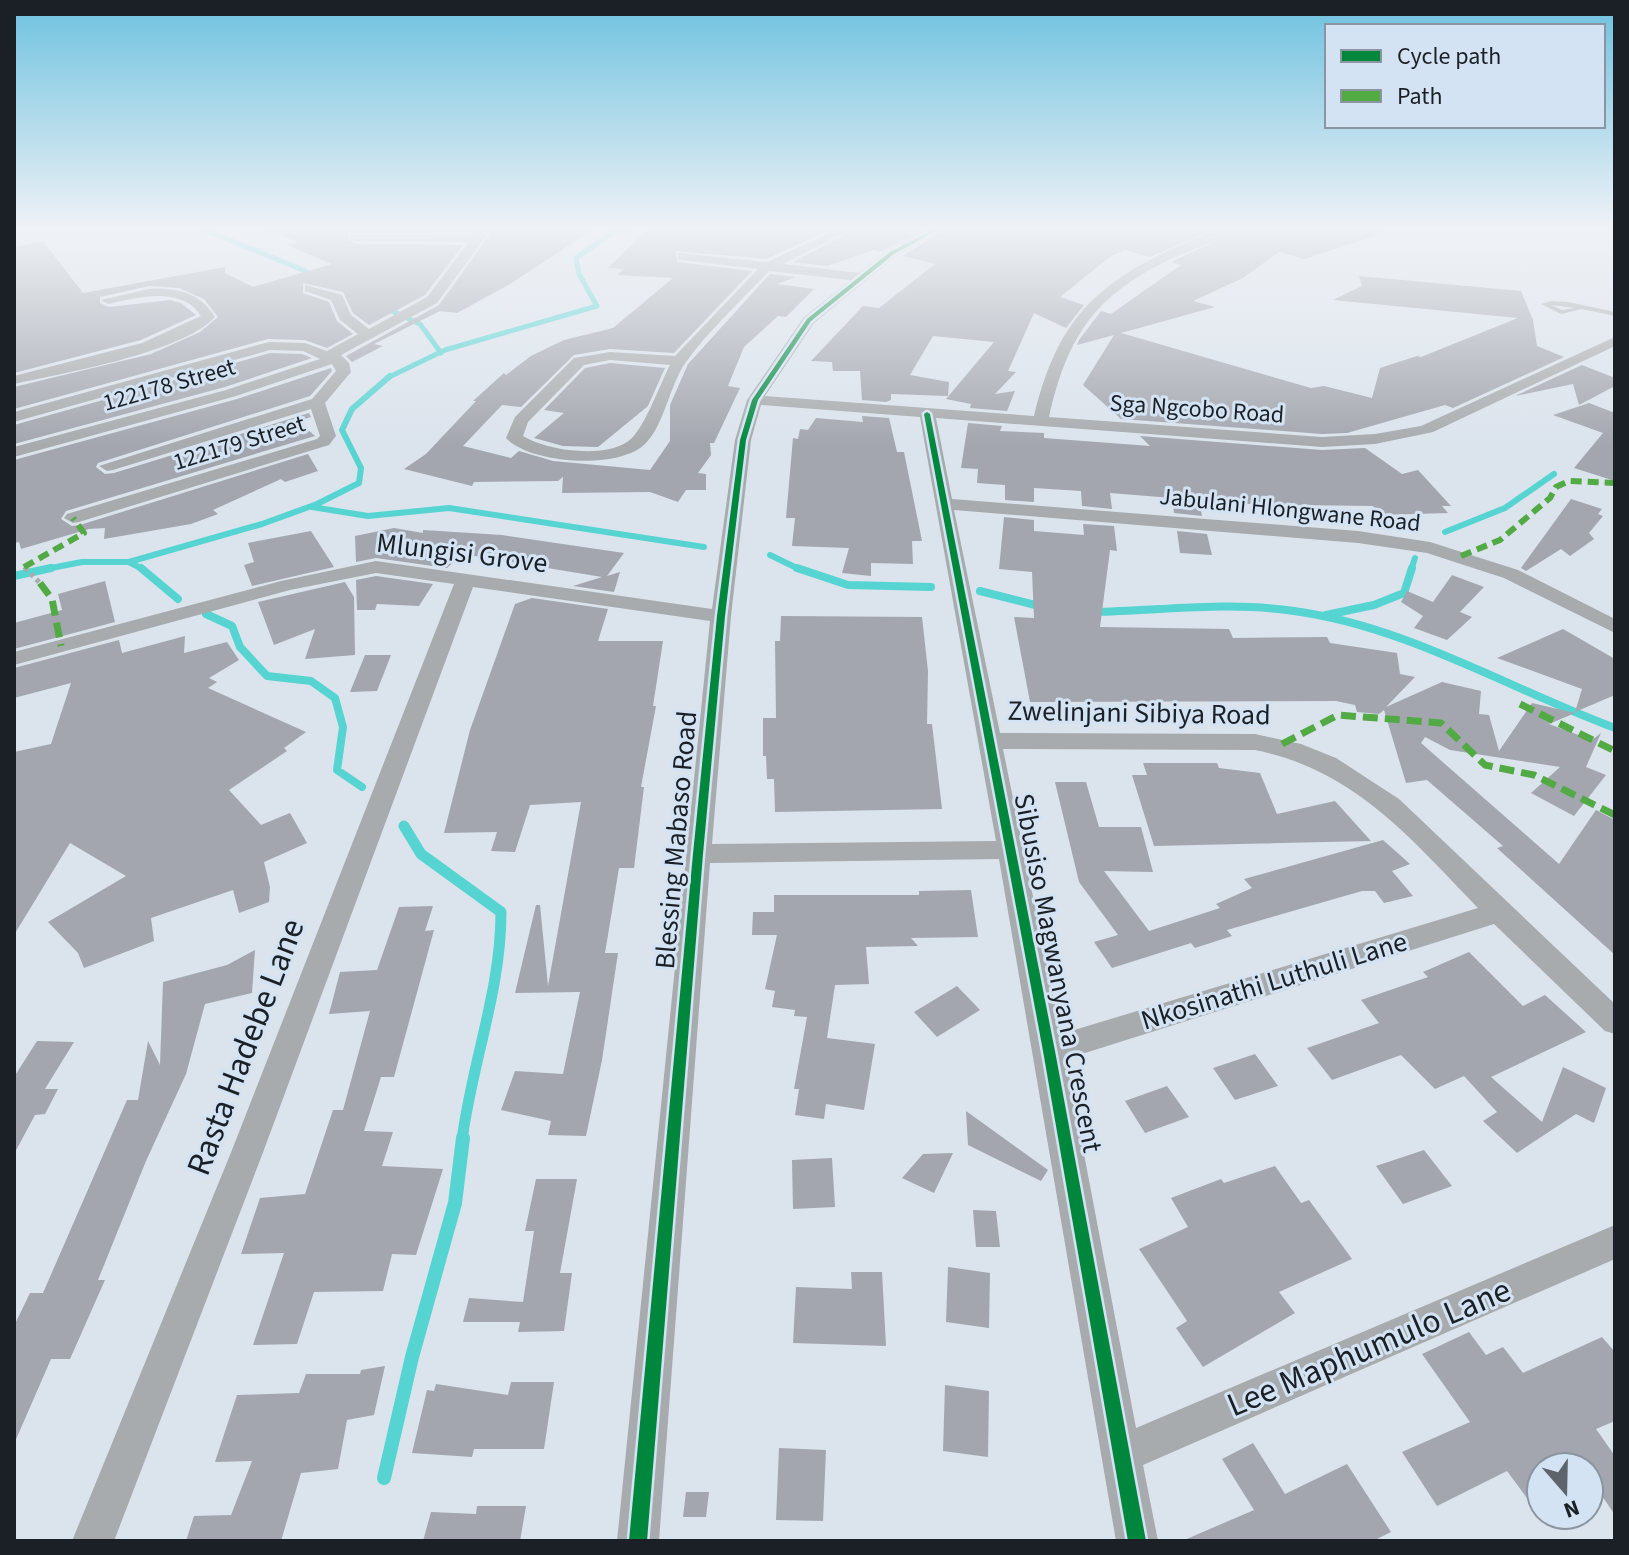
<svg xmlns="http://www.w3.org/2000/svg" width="1629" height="1555" font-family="'Source Sans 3',sans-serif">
<rect width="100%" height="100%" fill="#dbe3ec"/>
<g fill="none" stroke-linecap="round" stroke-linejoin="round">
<path stroke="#56d4d2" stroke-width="5" d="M203 229 315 275
M386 308 420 324 441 353
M387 378 445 350 597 306 579 274 576 258 612 233 631 229"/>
<path stroke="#56d4d2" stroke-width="6" d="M312 507 368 516 449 508 704 547
M1445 532 1505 508 1554 474
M770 555 801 570
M129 562 144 570
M41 570 82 562H129L262 524 317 504 359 483 361 468 342 430 352 409 390 376
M1411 570 1415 558"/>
<path stroke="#56d4d2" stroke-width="8" d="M141 568 178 599
M797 568 848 585 931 587
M14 576 51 568
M980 591 1043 607
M1093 612C1160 611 1228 601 1294 611 1406 626 1510 689 1615 728
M206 614 232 626 240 647 267 676 311 681 335 698 343 727 337 770 362 787
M1326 615 1374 605 1404 593 1412 568"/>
<path stroke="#56d4d2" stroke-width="11" d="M404 826 421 854 501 912C501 991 472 1062 462 1140"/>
<path stroke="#56d4d2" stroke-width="14" d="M384 1478 412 1357 455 1203 463 1138"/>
</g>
<path fill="#a3a6ae" d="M266 229H475L473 232 349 233 348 239 355 244 463 245 425 295 369 325 353 313 343 292 303 283V293L329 302 337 321 353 334 327 348 305 340 268 339 14 409V387L151 354 200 332 218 317 204 299 179 288 149 286 100 297V303L109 307 170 300 181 303 196 315 141 340 14 373V247L43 241 83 293 225 267V273L253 287 332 264 287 245 297 242Z
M494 229H594L510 284 457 313 440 311 374 344 383 346 352 362 346 356 439 305Z
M656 229H832L766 259 676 251 677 262 752 271 674 353 610 349 574 355 521 407 502 405 463 446 511 458 519 451 553 461 650 470 670 441V405L688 364 770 274 796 277 777 284 814 289 786 317 778 316 744 347 728 386 740 388 714 443H710L711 455 698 473 706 474V490H686L678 502 650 492 562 493 563 477 558 481 474 482 472 486 404 469 426 454 476 401H473L504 373 506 375 531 356 564 340 613 328 673 278 617 275 624 269 608 268 644 233Z
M855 229H924L881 252 874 250 827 266 793 262Z
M946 229H1215L1150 257 1125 250 1111 256 1060 297 1084 305 1066 328 1034 313 1008 371 1016 372 995 394 1015 391 1007 411 970 408 971 404 946 399 994 342 933 336 910 375 949 382 948 396 891 394V400L886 402 862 400 860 371H833L832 362 811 361 863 306 879 308 935 264 902 256Z
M1242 229H1383L1384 233 1304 259 1279 252 1243 278 1193 301 1215 307 1121 333 1311 388 1324 386 1372 398 1380 368 1417 356 1421 357 1518 318 1333 300 1362 286 1359 276 1521 291 1533 320 1537 346 1564 357 1453 408 1445 405 1347 433 1322 434 1121 419 1083 385 1114 335 1077 345 1079 340 1101 311 1111 314 1181 265 1171 262Z
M270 353 302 354 312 358 225 387 14 444V425Z
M610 363 665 368 648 406 598 447 563 446 534 438 564 413 544 410 585 368Z
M1582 365 1615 378V386L1579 405 1573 384 1515 396Z
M331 368 332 371 310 396 98 463 96 467 105 474 114 473 309 413 311 417 298 421 315 436 66 511 61 519 72 526 80 525 308 454 318 471 285 482 281 479 213 510 218 514 191 524 104 539 105 528 89 529 21 549 19 542 14 543V460L237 399Z
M1589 403 1615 413V481L1574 468 1603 433 1553 415Z
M862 416 889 418 897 452H904L922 541H912L913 564 871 563V576L842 573 849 548 792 546 795 518H786L793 438 798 439 800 429 808 430 816 418 863 422Z
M968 423 1002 426 1000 431 1044 433V438L1150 446 1140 436 1322 450 1365 448 1402 474 1418 470 1451 506H1442L1448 513 1380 515 1373 506 1295 505 1298 509H1270L1268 505 1199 501 1202 516 1174 513 1172 498 1110 493 1112 509 1082 506 1081 491 1034 488V502L1005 500V485L977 483 978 469 961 468Z
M1571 499 1602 509 1598 514 1603 516 1589 533 1594 539 1570 556 1561 549 1526 571 1521 568Z
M1004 517 1034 520V531L1084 535 1083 524 1114 526 1117 551 1110 550 1100 627 1229 629 1233 638 1327 637 1330 643 1397 653 1400 674 1415 677 1386 707 1442 682 1481 691 1479 714 1489 715 1499 751 1532 703 1575 713 1549 724 1592 740 1601 733 1586 767 1606 775 1574 816 1531 793 1560 767 1450 750 1425 737 1421 743 1559 864 1596 810 1615 820V955L1497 848 1503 846 1427 780 1406 783 1384 710 1379 714 1357 712 1355 705 1336 701 1030 702 1014 617 1034 618 1032 572 999 569Z
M394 528 423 533V530L502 535 624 553 607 576 620 572 614 592 573 586 602 577 463 554 447 568 376 558 356 562 355 536Z
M311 531 334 567 252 586 244 565 254 562 248 543Z
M1177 531 1207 534 1212 555 1180 553Z
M1452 575 1484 587 1460 612 1472 617 1447 640 1414 628 1423 616 1401 602 1407 591 1433 602Z
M376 576 433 584 419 606 377 604 375 610H357L356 580Z
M105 581 115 622 14 649V623L62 610 58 594Z
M345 582 354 597 355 655 305 659 315 629 274 645 258 602Z
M532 598 608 609 598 641H663L653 706H656L641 787H644L634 868H619L605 953H618L602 1060 586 1136 548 1135 551 1121 501 1110 515 1071 563 1074 580 992 515 993 536 905H540L548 986 581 802 530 805 515 852 491 851 497 832 444 833 470 730 515 604Z
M781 616 922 617 928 671 927 724H932L942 809 775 812 774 779H767L766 756H763V718H776L775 641H780Z
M1563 629 1615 659V695L1575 712 1582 689 1497 658Z
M185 636 184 653 227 642 239 660 209 678 217 682 208 688 306 732 284 748 287 751 229 790 261 825 290 813 307 843 264 862 270 887 269 902 239 913 233 890 151 918 154 941 84 968 78 953 48 922 126 876 70 843 14 935V752L51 744 71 683 14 698V668L119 640 122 653Z
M365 655H391L377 691 350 692Z
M1143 763H1217L1219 768 1260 773 1277 814 1335 801 1371 841 1154 846 1132 775H1147Z
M1055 782H1086L1099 827H1141L1153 872 1104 871 1149 931 1220 908 1216 904 1252 888 1244 879 1383 840 1410 864 1392 871 1413 896 1384 903 1375 891H1362L1227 930 1232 936 1195 948 1191 943 1112 968 1094 942 1118 935 1079 882Z
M971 890 978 937 911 938 918 946 866 947 869 984 835 985 827 1038 875 1044 864 1110 826 1104 824 1119 795 1115 799 1089H794L807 1017 794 1016 795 1010 772 1007 775 991 765 989 777 935H752L753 912H774V895H919V891Z
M433 906 425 931 434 930 394 1077H381L364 1131 393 1132 382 1166 443 1169 416 1255 392 1254 383 1291 314 1292 297 1344 253 1345 284 1253 241 1254 260 1198 305 1194 333 1110H343L370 1011 329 1014 340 972 377 970 399 907Z
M255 950 252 993 205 1004 186 1074 146 1161 98 1280H105L70 1359H51L14 1444V1326L30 1293H43L127 1100H138L148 1041 160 1065 163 982 227 965Z
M1469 952 1523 1006 1545 995 1586 1032 1491 1077 1542 1122 1563 1067 1606 1088 1594 1123 1576 1114 1517 1153 1483 1121 1497 1112 1464 1076 1435 1089 1401 1055 1332 1080 1307 1048 1379 1023 1361 1000 1428 977 1423 972Z
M957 986 980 1010 937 1037 914 1012Z
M37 1041 74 1042 45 1089H58L45 1114 35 1115 14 1154V1077Z
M1255 1054 1278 1086 1235 1100 1213 1068Z
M1167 1086 1189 1117 1145 1133 1125 1101Z
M966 1111 1048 1170 1041 1181 968 1145Z
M1424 1150 1452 1186 1403 1204 1376 1166Z
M953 1153 934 1193 902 1178 923 1154Z
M832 1158 835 1207 793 1209 792 1160Z
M1275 1166 1301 1203 1309 1200 1352 1259 1279 1292 1295 1313 1203 1367 1176 1328 1187 1321 1139 1249 1188 1227 1171 1198 1221 1179 1224 1183Z
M536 1179H577L560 1273H572L564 1331 518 1332 520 1322H463L469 1298 523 1302 534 1231H525Z
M973 1210 996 1211 1000 1247H976Z
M948 1267 990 1273 989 1328 946 1322Z
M851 1272H882L886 1346 793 1343 796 1287 852 1289Z
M1469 1332 1486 1355 1503 1347 1523 1373 1602 1337 1615 1352V1421L1596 1429 1615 1456V1515L1589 1477V1467H1541V1517L1507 1471 1437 1506 1402 1452 1470 1422 1422 1354Z
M385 1366 374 1415 347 1420 338 1469 301 1473 281 1541H186L194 1516 231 1515 252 1461 215 1462 237 1395 299 1393 306 1374H360L361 1370Z
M511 1382H554L544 1449H474L472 1457 412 1453 427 1390 434 1391 436 1384 508 1395Z
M945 1385 989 1391 988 1457 943 1451Z
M1253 1443 1285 1494 1347 1464 1391 1532 1373 1541H1182L1254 1510 1222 1459Z
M779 1448 826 1450 823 1521 776 1520Z
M686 1492H709L706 1517H683Z
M477 1506H526L520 1541H423L431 1512 476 1514Z"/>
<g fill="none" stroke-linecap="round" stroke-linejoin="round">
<path stroke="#a7acaf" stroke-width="3" stroke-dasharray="2 2" stroke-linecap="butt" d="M687 229H722L781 240"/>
<path stroke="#a7acaf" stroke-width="4" stroke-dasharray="3 3" stroke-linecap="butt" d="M24 567 27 570"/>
<path stroke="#a7acaf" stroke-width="5" stroke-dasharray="4 4" stroke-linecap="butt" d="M25 568 40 583"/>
<path fill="#a7abad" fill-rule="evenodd" d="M1551 301 1568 302 1615 312V316L1582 309 1561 314 1541 304ZM1551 305 1576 308 1562 310Z"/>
<path fill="#a7abad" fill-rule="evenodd" d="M479 229H491L437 303 341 355 349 363 351 372 325 403 336 436 329 445 79 522 73 523 64 518 67 514 317 439 320 436 311 409 113 470 107 471 99 466 312 399 336 371 332 364 236 396 14 457V447L226 390 320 359 303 351 270 350 14 422V412L269 342 305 343 327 351 358 334 340 320 331 300 305 291V285L342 295 351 315 369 329 427 297 469 242 355 241 351 239V235H474Z
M838 229H852L783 264 859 273C882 255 913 227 943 229L896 256 814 323 765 396 1034 416C1056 326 1090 287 1174 248 1195 239 1217 227 1239 229 1222 241 1196 247 1177 256 1097 293 1068 333 1049 417L1322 437 1375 434 1421 426 1615 337V346L1433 432 1375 444 1322 447 936 418 952 499 1358 531 1430 542 1518 570 1615 619V633L1504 578 1427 553 1358 543 954 510 1000 733 1255 734 1301 744 1336 758 1399 799 1615 1004V1034L1605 1031 1494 924 1066 1059 1136 1428 1615 1225V1259L1143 1465 1158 1541H1116L999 859 710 863 659 1541H617L710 621 473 587 262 1155 114 1541H72L230 1155 454 584 376 573 290 590 14 665V652L281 581 376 561 712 609 735 440 747 400 804 317 851 280 769 271C742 300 710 329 686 362 670 384 664 426 645 444 619 470 530 464 506 438L515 417 574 358 610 352 675 356 758 269 682 260 678 259V253L767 262ZM610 360 670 365C660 384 646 424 632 438 610 460 547 451 523 436L528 422 584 365ZM761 405 920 417 996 841 712 844 731 616 751 440ZM1003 749 1255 750C1355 770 1410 838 1478 908L1061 1034Z
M149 289C178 288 199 292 215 317 182 353 63 373 14 384V376L142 343 201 316C181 285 138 298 108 304L101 300Z"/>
<path stroke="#52aa44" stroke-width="6" stroke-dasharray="11 6" stroke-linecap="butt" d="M1461 556 1500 540 1550 498 1556 487 1569 481 1615 483
M24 567 84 533 73 518"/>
<path stroke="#52aa44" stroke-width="7" stroke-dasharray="15 7" stroke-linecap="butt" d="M40 583 52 599 61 646
M1520 704 1615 751
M1282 744 1338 715 1441 723 1485 765 1534 775 1615 815"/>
<defs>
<path id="cycleway" d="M934 229H939L894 254 811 321 758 400 746 440 725 616 703 854 647 1541H629L693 854 717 616 740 440 752 400 807 319 890 252Z
M927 412 930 414 1055 1051 1146 1541H1128L1043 1051 924 414Z"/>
</defs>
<use href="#cycleway" stroke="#d4e3f3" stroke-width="5"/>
<use href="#cycleway" fill="#00873e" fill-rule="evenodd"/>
</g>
<linearGradient id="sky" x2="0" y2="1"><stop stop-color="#6dc1df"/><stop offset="0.51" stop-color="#eff2f6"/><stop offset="1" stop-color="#eff2f6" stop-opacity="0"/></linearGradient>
<rect width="1629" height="446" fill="url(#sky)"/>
<g text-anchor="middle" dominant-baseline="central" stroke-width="6" stroke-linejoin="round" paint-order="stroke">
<g font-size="24" fill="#1b2026" stroke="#d4e3f3">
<text transform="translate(169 385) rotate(-16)">122178 Street</text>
<text transform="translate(1197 409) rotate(4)">Sga Ngcobo Road</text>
<text transform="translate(239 443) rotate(-17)">122179 Street</text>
<text transform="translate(1290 510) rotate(6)">Jabulani Hlongwane Road</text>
</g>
<g font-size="28" fill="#1b2026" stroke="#d4e3f3">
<text transform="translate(462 553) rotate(7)">Mlungisi Grove</text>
<text transform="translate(1139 713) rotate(1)">Zwelinjani Sibiya Road</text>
<text transform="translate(676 840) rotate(-85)">Blessing Mabaso Road</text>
<text transform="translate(1058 973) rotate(79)">Sibusiso Magwanyana Crescent</text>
<text transform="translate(1274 981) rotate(-17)">Nkosinathi Luthuli Lane</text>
</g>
<g font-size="34" fill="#1b2026" stroke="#d4e3f3">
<text transform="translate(246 1047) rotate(-69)">Rasta Hadebe Lane</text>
<text transform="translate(1369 1348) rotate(-23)">Lee Maphumulo Lane</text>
</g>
</g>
<rect width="1629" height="1555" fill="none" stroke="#1b2026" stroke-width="32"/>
<rect x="1325" y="24" width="280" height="104" fill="#d4e3f3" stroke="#8a95a1" stroke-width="2"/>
<rect x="1341" y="50" width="40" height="12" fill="#00873e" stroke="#8a95a1" stroke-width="2"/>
<text x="1397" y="64" font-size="24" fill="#1b2026">Cycle path</text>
<rect x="1341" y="90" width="40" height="12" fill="#52aa44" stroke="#8a95a1" stroke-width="2"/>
<text x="1397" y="104" font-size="24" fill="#1b2026">Path</text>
<g transform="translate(1565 1491) rotate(160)"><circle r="38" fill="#d4e3f3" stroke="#8a95a1" stroke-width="2"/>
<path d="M0-6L14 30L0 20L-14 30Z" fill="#5e646b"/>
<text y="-12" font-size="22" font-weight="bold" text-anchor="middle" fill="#1b2026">N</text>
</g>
</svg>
